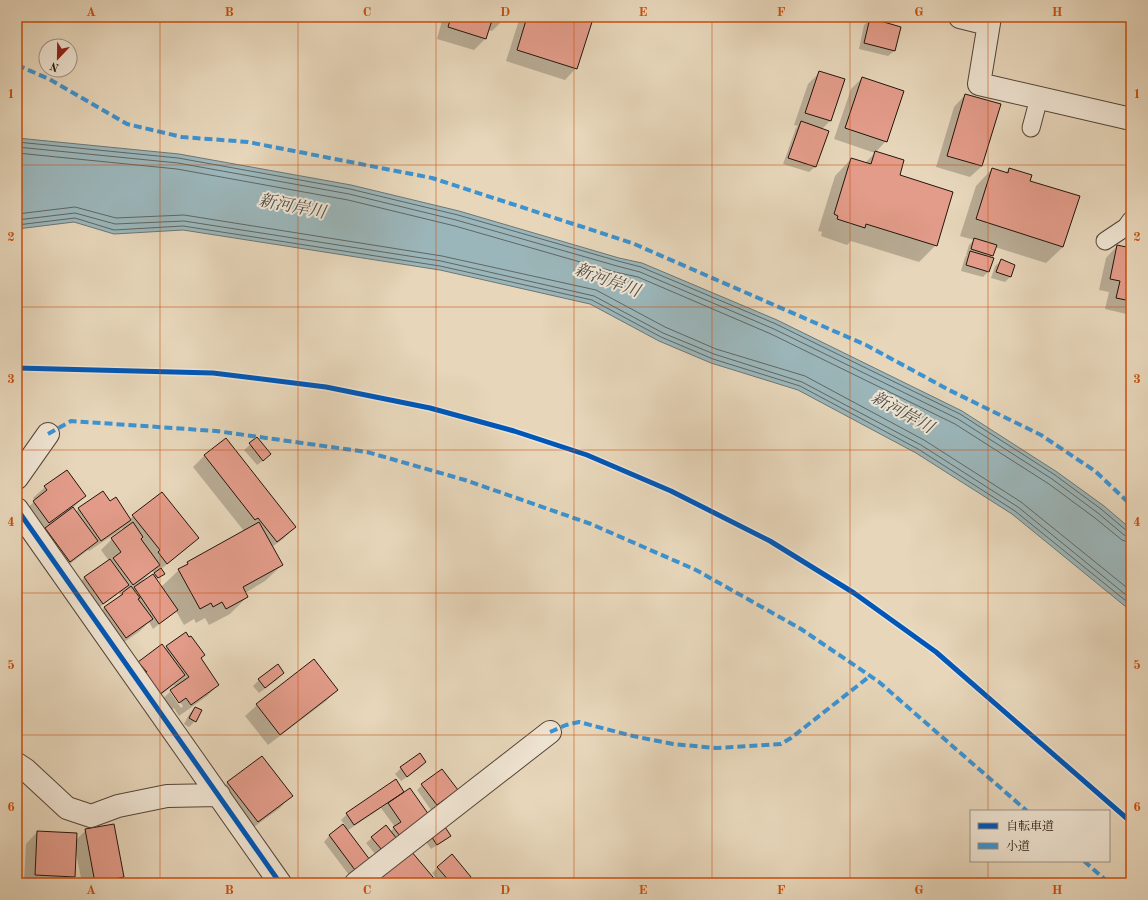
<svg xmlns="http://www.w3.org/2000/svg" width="1148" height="900" font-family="'Old Standard TT','Noto Serif JP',serif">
<rect width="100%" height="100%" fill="#e7d6ba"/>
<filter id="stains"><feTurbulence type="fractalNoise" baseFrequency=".005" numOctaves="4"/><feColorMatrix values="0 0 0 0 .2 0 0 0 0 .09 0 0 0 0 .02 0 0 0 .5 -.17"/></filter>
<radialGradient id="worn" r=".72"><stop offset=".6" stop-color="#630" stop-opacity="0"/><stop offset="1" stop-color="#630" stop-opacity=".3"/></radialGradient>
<path fill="#9bb6ba" stroke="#6b7674" d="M17 138 179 154 351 185 459 211 619 258 642 263 777 320 962 411 1057 472 1104 506 1131 529V611L1012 514 916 453 798 390 711 363 659 341 590 304 440 270 183 230 114 234 74 222 17 229Z"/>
<path fill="#0003" fill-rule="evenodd" d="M265 17H279L276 20Z
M443 17H504V19L492 31 488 30 486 38 474 50 437 39Z
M520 17H575L574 18 576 68 565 80 506 61Z
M870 20 894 51 888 56 859 49 864 25Z
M819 73 843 80 830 121 822 129 827 132 815 167 809 172 783 164 796 128 798 126 794 125 808 84Z
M862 78 886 141 875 153 899 176 936 245 919 262 851 241 847 245 821 236 822 232 818 231 835 176 851 159 865 163 875 153 834 139 851 89Z
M965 95 1000 105 982 166 970 177 936 167 954 107Z
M992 169 1005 173 1009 169 1029 181 1063 247 1046 263 995 247 992 255 990 258 988 272 983 277 961 271 965 257 967 255H966L969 245 974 240 960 236 976 186Z
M1117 246 1131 249V315L1105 309 1109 292 1099 290 1106 258Z
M1001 261 1010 277 1005 282 991 278 995 266Z
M257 439 264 460 257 465 244 450Z
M205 455 295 527 283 539 272 547 282 565 265 581 245 593 247 597 230 614 209 625 205 618 196 623 194 619 184 625 176 611 153 629 149 622 140 631 114 649 93 619 104 608 121 595 119 593 97 609 79 583 84 578 109 561 101 550 112 539 124 530 122 528 119 531 89 551 88 550 58 573 34 540 45 529V528L37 534 22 513 35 501 33 498 45 487 85 496 73 508 76 512 79 508 110 502 130 519 133 516 198 538 186 549 161 569 164 574 156 580 161 587 179 570 188 563 244 531 193 467ZM152 571 154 574 144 581 143 580Z
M167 646 200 659 218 685 207 696 179 716 174 708 167 714 159 702 170 692 181 708 183 706 172 692H170L176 687 174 685 147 705 128 674 139 662 165 649Z
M283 673 278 679 259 693 253 686 259 680Z
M337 690 326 701 268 745 245 716 257 705Z
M195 708V721L189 727 184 724 190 713Z
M262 757 291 796 280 808 246 833 216 794 227 783Z
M425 762 420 768 401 781 395 774 401 768Z
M395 781 404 793 428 815 376 855 366 843 372 838 390 832 395 827 381 808 347 831 368 860 349 875 324 842 329 836 345 825 341 820 347 814Z
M422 785 457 789 451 795 431 810 417 790Z
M86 830 123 877 117 883H82L76 853H75L74 877 68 883H24L26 844 37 832 76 840Z
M430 834 449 836 444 841 431 849 424 839Z
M451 856 468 879 470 883H440L432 873Z"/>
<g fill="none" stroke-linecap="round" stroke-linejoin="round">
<path stroke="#606663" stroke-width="1" d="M17 142 178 158 350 189 458 215 618 261 641 267 776 324 960 414 1055 475 1101 509 1127 531 1131 532
M17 147 178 163 349 194 456 220 617 266 640 272 774 329 958 419 1052 479 1098 513 1124 535 1131 537
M17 153 177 169 348 200 455 226 615 272 638 277 771 334 955 424 1049 484 1095 518 1122 540 1131 543
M17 214 75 207 116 218 184 215 442 256 596 290 665 327 716 349 805 376 924 440 1021 502 1131 591
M17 220 75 213 115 224 184 221 441 261 594 296 663 333 714 354 802 382 921 445 1018 507 1131 599
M17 225 75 218 114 230 183 226 440 266 592 300 661 337 713 359 800 386 918 449 1015 511 1131 605"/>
</g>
<path fill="#e39c8a" stroke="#24150c" d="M451 17H493L486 39 448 27Z
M527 17H574L592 22 577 69 517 50Z
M870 18 901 27 895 51 864 43Z
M819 71 845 79 831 121 805 113Z
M862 77 904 91 887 142 845 128Z
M965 94 1001 104 982 166 947 156Z
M801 121 829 131 816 167 788 158Z
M875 151 904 160 900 175 953 192 937 246 866 224 865 228 837 219 838 216 834 214 851 158 871 164Z
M992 168 1008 173 1009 168 1032 175 1030 181 1080 196 1063 247 976 219Z
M974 238 997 245 993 256 971 249Z
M1117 245 1131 248V301L1116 298 1120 281 1110 279Z
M970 251 994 258 989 272 966 265Z
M1001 259 1015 265 1011 277 996 272Z
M257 437 271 454 263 461 249 443Z
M226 438 296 527 277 542 258 518 255 520 204 455Z
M67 470 86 496 49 523 33 501 47 490 44 486Z
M103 491 110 501 116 497 131 520 101 541 78 508Z
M162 492 199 538 167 564 158 552 160 550 132 515Z
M73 507 98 541 70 562 45 528Z
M133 522 143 537 141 539 160 565 133 585 113 558 121 552 111 538Z
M259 522 283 565 243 587 248 597 226 609 222 602 213 607 211 603 200 609 178 569 188 564 187 562Z
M110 559 129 585 103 604 84 577Z
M161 568 165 574 158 578 154 573Z
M153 574 178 610 159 624 134 587Z
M131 586 140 598 138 599 153 619 126 638 104 607 123 594 122 593Z
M186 632 189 637 191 636 205 655 201 658 219 685 191 705 186 698 179 703 170 690 189 677 166 646Z
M162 644 185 675 159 695 144 674 147 672 138 662Z
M314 659 338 690 280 735 256 704Z
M278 664 284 673 265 688 258 679Z
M195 707 202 710 196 722 189 718Z
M420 753 426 762 407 777 400 767Z
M262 756 293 796 258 822 227 782Z
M442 769 458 790 437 805 421 784Z
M396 779 404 792 354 825 346 813Z
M410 788 429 815 400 836 393 827 401 822 388 803Z
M114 824 124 877 95 883 85 829Z
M343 824 370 860 355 870 329 835Z
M443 824 451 836 437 845 429 833Z
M386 825 397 839 382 850 371 837Z
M37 831 77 833 75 877 35 875Z
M411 851 438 883H374L373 882Z
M452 854 471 877 469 879 472 882 471 883H451L437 867Z"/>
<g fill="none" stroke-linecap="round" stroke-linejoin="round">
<defs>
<path id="service" d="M1031 128 1039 98
M1105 241 1126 227 1131 220"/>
<path id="minor" d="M960 17 988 24
M990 17 979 84 1131 119
M17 478 48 434
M17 509 280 883
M17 764 26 770 67 808 91 816 118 806 167 796 219 795
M356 883 550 732"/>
</defs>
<use href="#service" stroke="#554538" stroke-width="19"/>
<use href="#minor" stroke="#554538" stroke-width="24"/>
<use href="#service" stroke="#efe4d2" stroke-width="17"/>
<use href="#minor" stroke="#efe4d2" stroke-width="22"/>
<path stroke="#3b93d2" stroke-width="4" stroke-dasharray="8 4" stroke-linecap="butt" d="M17 65 49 79 127 124 182 137 248 142 432 178 632 243 866 345 949 390 1041 435 1095 471 1131 505
M48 434 71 421 216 431 367 452 465 480 591 524 696 570 801 629 879 682 1027 811
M550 732 566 725 579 722 633 736 673 744 716 748 781 744 791 738 870 676
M1084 861 1109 883"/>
<defs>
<path id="cycleway" d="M17 368 213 373 326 387 430 408 514 431 587 455 671 491 770 541 854 593 936 652 1131 822
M17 509 280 883"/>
</defs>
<use href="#cycleway" stroke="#efe4d2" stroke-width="8"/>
<use href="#cycleway" stroke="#0057b8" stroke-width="5"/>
</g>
<path fill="none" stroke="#cb4f0c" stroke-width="1" stroke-opacity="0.55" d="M160 17V883M298 17V883M436 17V883M574 17V883M712 17V883M850 17V883M988 17V811M17 165H1131M17 307H1131M17 450H1131M17 593H1131M17 735H1131M988 861V883"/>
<g text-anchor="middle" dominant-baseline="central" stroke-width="4" stroke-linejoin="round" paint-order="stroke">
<g font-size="17" font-style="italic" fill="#4e4d49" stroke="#efe4d2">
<text transform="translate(292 207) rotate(11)">新河岸川</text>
<text transform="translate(607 281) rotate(20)">新河岸川</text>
<text transform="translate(902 413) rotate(29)">新河岸川</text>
</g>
</g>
<rect width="1148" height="900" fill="none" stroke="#e7d6ba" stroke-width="44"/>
<rect x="970" y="810" width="140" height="52" fill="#efe4d2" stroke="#9e9183"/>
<rect x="978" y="823" width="20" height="6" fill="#0057b8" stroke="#9e9183"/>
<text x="1006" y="830" font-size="12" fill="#24150c">自転車道</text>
<rect x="978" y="843" width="20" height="6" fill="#3b93d2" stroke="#9e9183"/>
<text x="1006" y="850" font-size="12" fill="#24150c">小道</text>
<g transform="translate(58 58) rotate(202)"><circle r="19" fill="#efe4d2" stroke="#9e9183"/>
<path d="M0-3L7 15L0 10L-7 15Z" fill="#8f2418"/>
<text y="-6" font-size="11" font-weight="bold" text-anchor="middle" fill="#24150c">N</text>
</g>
<rect x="22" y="22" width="1104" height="856" fill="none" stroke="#cb4f0c" stroke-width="1.5"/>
<g font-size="13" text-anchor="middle" font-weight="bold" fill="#cb4f0c">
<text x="91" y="16">A</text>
<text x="229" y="16">B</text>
<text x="367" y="16">C</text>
<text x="505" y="16">D</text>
<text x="643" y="16">E</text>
<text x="781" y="16">F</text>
<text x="919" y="16">G</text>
<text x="1057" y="16">H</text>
<text x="11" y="98">1</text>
<text x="1137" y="98">1</text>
<text x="11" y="241">2</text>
<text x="1137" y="241">2</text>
<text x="11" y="383">3</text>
<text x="1137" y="383">3</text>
<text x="11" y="526">4</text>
<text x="1137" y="526">4</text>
<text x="11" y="669">5</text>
<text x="1137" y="669">5</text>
<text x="11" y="811">6</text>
<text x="1137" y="811">6</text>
<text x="91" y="894">A</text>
<text x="229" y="894">B</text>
<text x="367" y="894">C</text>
<text x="505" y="894">D</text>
<text x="643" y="894">E</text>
<text x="781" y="894">F</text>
<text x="919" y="894">G</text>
<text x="1057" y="894">H</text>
</g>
<rect width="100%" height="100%" filter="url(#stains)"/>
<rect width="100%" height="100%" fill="url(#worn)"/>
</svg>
